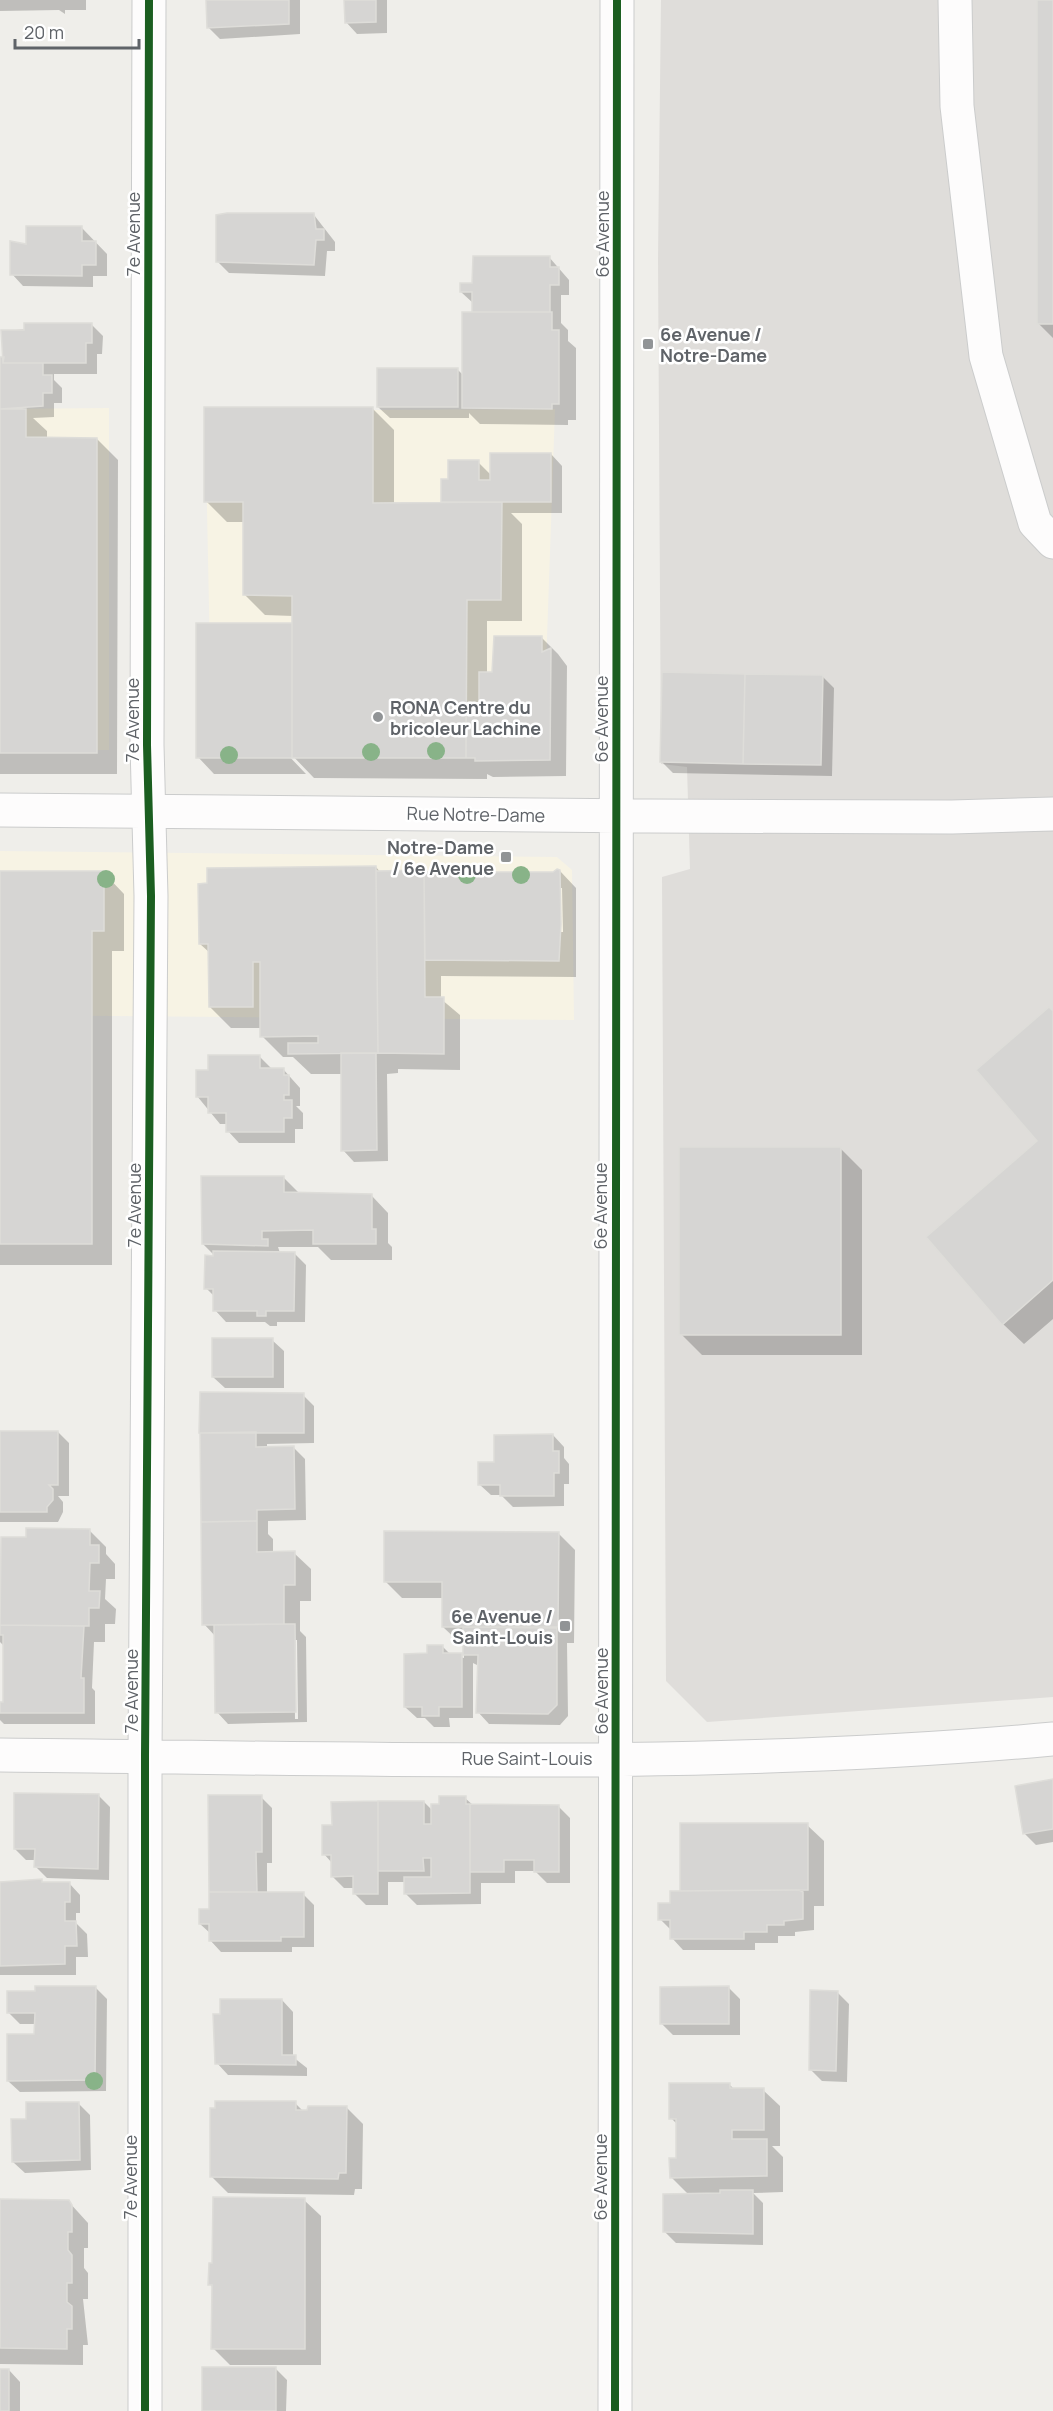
<svg xmlns="http://www.w3.org/2000/svg" width="1053" height="2411" font-family="Manrope,sans-serif">
<rect width="100%" height="100%" fill="#efeeea"/>
<path fill="#f7f3e4" d="M109 408V750H0V409Z
M555 409 543 753 212 755 205 411Z
M0 851 557 857 572 870 574 1020 0 1015Z"/>
<path fill="#dfddda" d="M661 0H1053V1697L707 1722 666 1681 662 877 690 869 687 767 661 764 658 260Z"/>
<path fill="#0003" fill-rule="evenodd" d="M0 0H86V10H65V14L59 10 0 11Z
M208 0H300V34L220 39 208 27Z
M346 0H387V33L357 34 346 22Z
M1039 0H1053V338L1038 323Z
M314 215 335 242V251H327L325 276 229 273 218 262Z
M82 228 107 254V276H93V287L23 286 12 274 28 246Z
M549 257 569 280V295H561V323L568 330V341L576 348V420H568V425L480 424 469 413V418H390L378 407 457 369 463 375 476 313 473 303 461 292Z
M91 324 103 336 102 354H97V374H54V380L62 388V403H54V417L33 418 47 431V439H97L118 460 117 774H0V358H2L3 331Z
M373 409 394 430V504H444L442 501 450 481 478 462 492 476 551 454 562 466V513H511L522 524V621H487V673H493L542 638 558 654 567 666 566 776 493 777 487 774V779L314 778 288 751 286 753 306 774H214L198 757 293 624V616L265 615 244 594V522H227L206 501Z
M823 677 834 688 832 776 673 773 662 762Z
M376 867 381 873 553 874 560 871 576 888V977L441 976V999L460 1015V1070L398 1069V1073L387 1074 388 1161 354 1162 343 1150 342 1074H311L293 1057H283L262 1036V1028H231L210 1007V953L200 944ZM559 888H562L563 932H560Z
M0 873H104L124 894V951H112V1265H0Z
M1053 1013V1319L1024 1344 1003 1324 1039 1141Z
M260 1057 271 1068 283 1069 300 1088V1106H296L303 1113V1129H295V1143H239L228 1131V1124H220L197 1096 210 1071Z
M841 1149 862 1170V1355H702L681 1334Z
M283 1177 300 1194 372 1196 388 1213V1243L392 1247V1260H331L318 1247H278L280 1253H294L306 1265 305 1322H277V1326H270L265 1322H226L215 1310V1297L206 1288 214 1255 203 1244Z
M272 1340 284 1351V1388H225L213 1377Z
M201 1393 303 1395 314 1406V1443L267 1444V1448H294L305 1459 306 1520 268 1521V1534L273 1539V1553H294L311 1569V1601H300V1631L306 1637 307 1722 228 1724 217 1712 216 1637 204 1624ZM294 1640H297L298 1719H295Z
M0 1432H58L69 1443V1496H58L63 1502V1512L58 1522H0Z
M553 1435 564 1447V1458L569 1464V1484H564V1506L513 1507 501 1495H491L479 1484 496 1463Z
M89 1530 106 1547V1554L115 1564V1579H106L105 1599 116 1609 115 1624H105V1642H94L92 1688 95 1691V1724H4L0 1720V1703H4V1646L0 1642V1627H4L2 1624 27 1539Z
M558 1533 575 1550 574 1643H567L568 1716 560 1725 489 1724 478 1712 479 1666 473 1663V1718H449L450 1727H434L425 1718H417L405 1707 429 1655 443 1647 451 1655 464 1658V1643H460L443 1627V1598H402L386 1582Z
M1053 1781V1842L1036 1845 1024 1833Z
M99 1796 110 1807 109 1880 47 1878 36 1867V1860H26L15 1849Z
M261 1797 272 1808V1863H267V1894H303L314 1905V1947H292V1952H221L210 1940V1933L200 1924 210 1910Z
M465 1798 474 1806 559 1807 570 1818V1883H547L535 1871H515V1883H481V1904L417 1905 405 1893V1882H388V1905H366L354 1893V1888H344L332 1876V1863L324 1854 333 1827 424 1802 433 1811Z
M807 1825 824 1841V1906H814V1930L795 1932V1936H778V1943H755V1950H683L672 1938V1931L660 1919 684 1893Z
M41 1881 44 1883H69L80 1895V1913H76V1923L87 1934 88 1957H76V1975H0V1883Z
M96 1988 107 1999 106 2091 20 2092 8 2081 36 2036V2024H20L8 2012 37 1993Z
M729 1988 740 1999V2035H673L661 2023Z
M837 1992 849 2004 847 2082 822 2081 811 2070Z
M282 2000 293 2012V2057L307 2068V2076L228 2075 217 2063 222 2015Z
M729 2084 735 2090H763L780 2106V2146H772L783 2157V2192L753 2193 763 2203V2245L676 2243 665 2232 689 2195 671 2177 678 2160V2125L671 2118Z
M295 2103 303 2111 347 2108 363 2124 362 2189H355L354 2195 228 2193 211 2176 216 2110Z
M79 2104 90 2115 91 2170 25 2173 13 2162 27 2120Z
M304 2200 321 2216V2365H230L213 2348 214 2289 210 2284 214 2264Z
M0 2201H68L88 2223V2248H84V2268L88 2273V2299H83L88 2345H83V2365L0 2364Z
M275 2368 287 2380 286 2411H203Z
M0 2370H9L20 2382V2411H0Z"/>
<path fill="#d6d5d3" stroke="#deddd9" stroke-width="1.5" d="M206 0H289V24L207 28Z
M344 0H376V22L345 23Z
M1037 0H1053V324H1037Z
M227 213H314L316 229H324V240H316L314 265 216 262V215Z
M26 226H82V241H96V265H82V276L10 275V241L26 244Z
M473 256H550V267H559V285H550V312H472V292H460V283H472Z
M462 312H552V330H559V404H552V409L462 408Z
M24 323H92V343H86V363H3L1 330H24Z
M0 357H4L3 363H43V375H52V393H43V406L0 409Z
M377 368H458V407H377Z
M204 407H373V503L502 502 501 600H467L466 758H292V596L243 595V502H204Z
M0 409H26V437L97 438V753H0Z
M490 453H551V502H441V479H448V460H479V480H490Z
M196 623H292V758H196Z
M494 636H542V652L551 648 550 760 475 761V758H466V711H479V672H492Z
M662 672 745 674 743 764 660 762Z
M745 674 823 675 821 765 743 764Z
M376 866 378 1053 288 1054V1043H318V1036L260 1037V962H253V1007H209L208 944H199L198 884 207 883V868Z
M557 869 560 870 561 924 559 961 425 960 424 872H553Z
M424 870 425 997H444V1054L378 1053 376 871Z
M0 871H104V931H92V1244H0Z
M1049 1007 1053 1011V1280L1002 1325 926 1237 1037 1141 976 1070Z
M341 1053H376L377 1150 341 1151Z
M208 1055H260V1068H284V1075H289V1095H284V1100H292V1118H284V1132H226V1113H208V1097H196V1070H208Z
M679 1147H841V1335H679Z
M201 1176H284V1192L372 1194V1229H376V1244H313V1230L262 1231V1239H268V1246L202 1244Z
M213 1251 295 1252 294 1311H266V1316H257V1311H213V1289H204L205 1255 213 1256Z
M212 1338H273V1377H212Z
M200 1392 304 1393V1433H199Z
M0 1431H58V1485H49L53 1489V1500L47 1507V1512H0Z
M256 1432V1447L294 1446 295 1509 257 1510V1521L201 1522 200 1433Z
M553 1434V1451H559V1473H554V1496H500V1485H478V1462H494V1435Z
M257 1521V1552L295 1551V1585H284V1624L202 1625 201 1522Z
M26 1528 90 1529V1545H99V1563H90L89 1591H100L99 1608H89V1626L0 1625 1 1537H26Z
M384 1531 559 1532 558 1627H442V1582H384Z
M284 1624H295L296 1712 215 1713 214 1625Z
M0 1625 84 1626 81 1678H84V1713H0V1702H3V1635H0Z
M463 1627 557 1628V1705L548 1714 476 1713 478 1655H463Z
M427 1645H443V1653H462V1707H439V1716H422V1707H404V1654L427 1653Z
M1053 1779V1829L1023 1834 1015 1786Z
M14 1793 99 1794 98 1869 34 1867 35 1849H14Z
M208 1795H262V1852H256L257 1892H209Z
M439 1796H466V1804H470V1893L404 1894V1877H431V1858H423L424 1871H378V1801H424V1824H431V1804H439Z
M378 1801V1894H353V1876L331 1877V1855H322V1825H332L331 1802Z
M470 1804 559 1805V1872H534V1860H504V1872H470Z
M680 1823H808V1890L680 1891Z
M42 1879V1882H70V1902H65V1921H76L77 1946H65V1964L0 1966V1882Z
M799 1890 803 1892V1919L784 1921V1925H767V1932H744V1939H670V1920H658V1903H670V1891Z
M209 1892H304V1937H281V1941H209V1924H199V1909H209Z
M35 1986H96L95 2080 7 2081V2034H34L35 2013H7V1991H35Z
M729 1986V2024H660V1987Z
M810 1990 838 1991 836 2071 809 2070Z
M220 1999H282V2055H296V2065L215 2064 213 2014H220Z
M669 2083H730V2088H764V2130H732V2139H767V2176L670 2178 669 2158H676V2119H669Z
M215 2101H296V2110H307L308 2106H347L346 2173H339L338 2179 210 2177V2108H215Z
M26 2102H79L80 2160 12 2162 11 2119H26Z
M720 2190H753V2234L663 2232V2194L720 2193Z
M213 2197 305 2198V2349H211L212 2285H208L209 2263H212Z
M0 2199 69 2200 72 2205V2232H68V2250L72 2255V2283H67V2302L72 2306V2329H67V2349L0 2348Z
M202 2367H276V2411H202Z
M0 2369H9V2411H0Z"/>
<g fill="none" stroke-linecap="round" stroke-linejoin="round">
<defs>
<path id="minor" d="M955 0 957 106 986 356 1035 523 1053 542
M0 810 648 816 952 817 1053 814
M0 1755C351 1758 703 1771 1053 1739
M145 2411V1756L151 896 147 745 149 0
M615 2411 617 0"/>
</defs>
<use href="#minor" stroke="#cbcccc" stroke-width="35"/>
<use href="#minor" stroke="#fdfcfc" stroke-width="33"/>
<defs>
<path id="cycleway" d="M145 2411V1756L151 896 147 745 149 0
M615 2411 617 0"/>
</defs>
<use href="#cycleway" stroke="#fff" stroke-width="11"/>
<use href="#cycleway" stroke="#1b5e20" stroke-width="8"/>
</g>
<g fill="#88b388">
<circle cx="436" cy="751" r="9"/>
<circle cx="371" cy="752" r="9"/>
<circle cx="229" cy="755" r="9"/>
<circle cx="467" cy="875" r="9"/>
<circle cx="521" cy="875" r="9"/>
<circle cx="106" cy="879" r="9"/>
<circle cx="94" cy="2081" r="9"/>
</g>
<g fill="#919496" stroke="#fff" stroke-width="2">
<rect x="642" y="338" width="12" height="12" rx="3"/>
<circle cx="378" cy="717" r="6"/>
<rect x="500" y="851" width="12" height="12" rx="3"/>
<rect x="559" y="1620" width="12" height="12" rx="3"/>
</g>
<g text-anchor="middle" dominant-baseline="central" stroke-width="5" stroke-linejoin="round" paint-order="stroke">
<g font-size="18" fill="#5f6368" stroke="#fff">
<text transform="translate(133 234) rotate(-90)">7e Avenue</text>
<text transform="translate(602 234) rotate(-90)">6e Avenue</text>
<text transform="translate(601 719) rotate(-90)">6e Avenue</text>
<text transform="translate(132 720) rotate(-90)">7e Avenue</text>
<text transform="translate(476 814) rotate(1)">Rue Notre-Dame</text>
<text transform="translate(134 1205) rotate(-90)">7e Avenue</text>
<text transform="translate(600 1206) rotate(-90)">6e Avenue</text>
<text transform="translate(131 1691) rotate(-90)">7e Avenue</text>
<text transform="translate(601 1691) rotate(-90)">6e Avenue</text>
<text x="527" y="1758">Rue Saint-Louis</text>
<text transform="translate(130 2177) rotate(-90)">7e Avenue</text>
<text transform="translate(600 2177) rotate(-90)">6e Avenue</text>
</g>
<g font-size="18" font-weight="bold" fill="#5f6368" stroke="#fff" text-anchor="start">
<text x="660" y="334">6e Avenue /<tspan x="660" dy="21">Notre-Dame</tspan></text>
<text x="390" y="707">RONA Centre du<tspan x="390" dy="21">bricoleur Lachine</tspan></text>
<text x="494" y="847" text-anchor="end">Notre-Dame<tspan x="494" dy="21">/ 6e Avenue</tspan></text>
<text x="553" y="1616" text-anchor="end">6e Avenue /<tspan x="553" dy="21">Saint-Louis</tspan></text>
</g>
</g>
<path d="M15 39v9h124v-9" fill="none" stroke="#5f6368" stroke-width="3"/>
<text x="24" y="39" font-size="18" fill="#5f6368" stroke="#ffffff" stroke-width="4.5" paint-order="stroke">20 m</text>
</svg>
